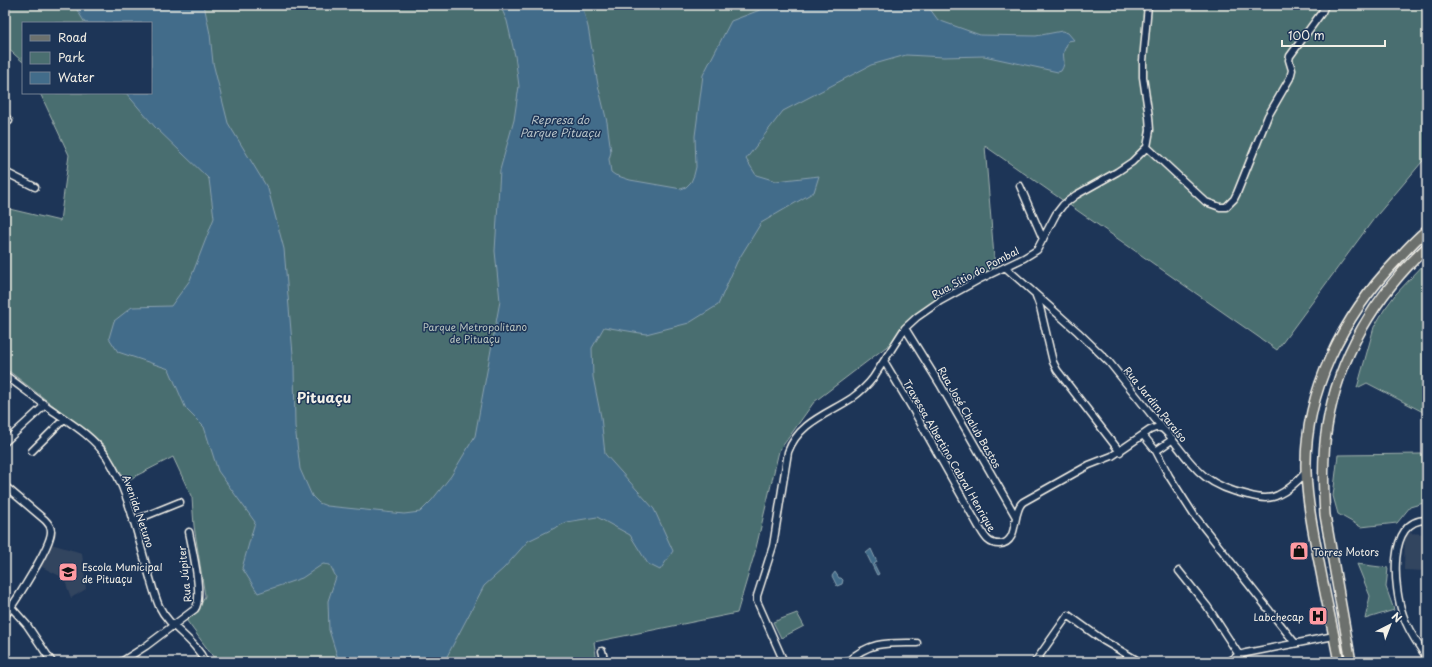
<svg xmlns="http://www.w3.org/2000/svg" width="1432" height="667" font-family="'Playpen Sans',sans-serif">
<rect width="100%" height="100%" fill="#1d3557"/>
<filter id="ink" filterUnits="userSpaceOnUse"><feTurbulence type="fractalNoise" baseFrequency=".025" numOctaves="2"/><feDisplacementMap in="SourceGraphic" scale="8" xChannelSelector="R" yChannelSelector="G"/><feConvolveMatrix kernelMatrix="1 2 1 2 8 2 1 2 1" color-interpolation-filters="sRGB"/></filter>
<g filter="url(#ink)">
<path fill="#33445f" d="M1405 533 1427 534V581L1425 571 1404 570Z
M51 544 82 553 86 589 71 598 64 578 40 566Z"/>
<path fill="#4a6e70" stroke="#9fb0ac" d="M5 5H1427V156L1373 220 1277 350 985 146 995 269 938 299 911 318 890 344 814 402 779 451 755 552 737 613 594 642 597 662H217L184 617 200 607 205 596 194 526 192 498 173 457 126 481 104 445 5 368V208L60 221 69 155 40 93H151V23H23V62L5 46Z
M1427 261V414L1367 383 1357 388 1374 327 1384 310 1395 295Z
M1422 454 1425 491 1427 502 1410 507 1397 523 1361 527 1338 514 1333 496 1338 455Z
M1357 564 1388 568 1386 587 1394 610 1365 619 1370 596Z
M797 613 804 626 781 638 773 622Z"/>
<path fill="#426c8a" stroke="#89a1b0" d="M74 5H204L210 34 213 63 228 123 268 189 284 249 294 366 295 426 300 469 312 496 319 503 327 506 404 514 420 512 432 500 451 476 475 436 500 301 495 251 500 170 514 120 519 86 515 56 507 21 500 5H582L588 27 598 85 607 122 611 152 609 159 611 172 615 175 630 180 676 188 681 189 686 187 691 182 694 175 696 167 695 136 703 75 731 21 773 5H927L938 20 980 35 1036 36 1062 31 1068 33 1074 40 1068 41C1067 45 1065 48 1064 51 1062 59 1067 61 1061 71L1058 72 984 56 944 57 906 55 871 65 783 111 746 159 756 175 776 181 819 176 814 192 761 223 737 262 718 305 689 323 646 334 604 327 592 348 593 377 601 417 605 454 654 509 673 551 660 570 648 564 630 535 597 517 567 522 528 541 504 568 484 586 444 662H339L329 630 328 601 336 577 330 565 323 564 302 578 258 593 242 568 255 522 218 471 204 427 186 409 169 369 118 352 109 338 114 321 132 307 171 306 190 280 214 218 209 179 155 127 126 93H151V23H85Z
M871 549 877 562 874 564 879 574 877 575 866 553Z
M835 572 839 578H841L843 580 842 584 837 586 832 576Z"/>
<g fill="none" stroke-linecap="round" stroke-linejoin="round">
<defs>
<path id="street" d="M5 116 9 121
M1147 147 1206 202 1220 207H1226L1234 199 1237 193 1268 116 1290 78 1292 70 1289 60 1290 56 1322 12 1325 5
M5 172 35 187
M1020 186 1043 239
M1005 267 1078 332 1109 362 1163 429 1168 434C1195 468 1203 485 1248 495 1258 498 1269 500 1278 495 1289 490 1298 481 1306 472
M1036 296 1040 307 1053 362 1057 370 1120 452
M905 328 941 386 1016 517
M884 361 912 408 979 527C984 535 988 545 1000 544 1020 542 1011 512 1023 502L1089 465 1112 456 1150 430 1158 427 1163 429
M5 375C20 386 34 397 49 408 69 422 93 436 107 457 128 490 136 531 147 568 151 581 154 594 159 606 170 629 195 639 205 662
M1143 435 1156 451 1169 476 1194 515 1295 643
M5 442 45 405
M32 451 64 419
M1156 451 1173 439
M5 486 45 520C48 523 51 526 51 531 52 545 15 602 5 616
M1427 520C1386 519 1394 590 1403 615 1408 631 1418 644 1427 658
M133 521 180 502
M1179 571 1207 606 1239 655
M11 607 27 625 52 662
M602 651 605 662
M121 662 146 646 195 609C204 597 192 548 189 532
M784 662 757 601V596L773 546 788 452C799 422 828 414 852 398 860 392 867 386 873 378L905 328 917 317 940 301 978 280 1024 258 1037 250 1056 214 1063 205 1076 195 1117 172 1132 162 1147 147 1150 130 1149 117 1143 77V61L1148 5
M847 662C870 641 887 643 917 643
M1035 662 1068 615 1104 641 1140 662
M1228 662 1239 655 1246 653 1334 636"/>
<path id="primary" d="M1339 662C1333 630 1326 599 1320 567 1314 536 1307 503 1306 471 1304 392 1343 316 1397 260 1406 250 1416 239 1427 230
M1351 662 1325 515C1323 486 1322 456 1327 427 1338 357 1376 294 1427 247"/>
</defs>
<use href="#street" stroke="#f4f1e8" stroke-width="9"/>
<use href="#primary" stroke="#f4f1e8" stroke-width="12"/>
<use href="#street" stroke="#1d3557" stroke-width="6"/>
<use href="#primary" stroke="#6c706d" stroke-width="9"/>
</g>
</g>
<defs>
<symbol id="shop-square" viewBox="-11 -11 22 22"><rect x="-9" y="-9" width="18" height="18" rx="4" fill="#ff9aa2" stroke="#1d3557"/><path d="M-5-2.5h2.3a2.7 3.5 0 0 1 5.4 0H5L5.5 6h-11ZM-1.5-2.5h3a1.5 2.3 0 0 0-3 0Z" fill="#111"/></symbol>
<symbol id="school-square" viewBox="-11 -11 22 22"><rect x="-9" y="-9" width="18" height="18" rx="4" fill="#ff9aa2" stroke="#1d3557"/><path d="M0-5L7-2L0 1L-7-2ZM-4 1L0 2.5L4 1V4Q0 6-4 4Z" fill="#111"/></symbol>
<symbol id="hospital-square" viewBox="-11 -11 22 22"><rect x="-9" y="-9" width="18" height="18" rx="4" fill="#ff9aa2" stroke="#1d3557"/><path d="M-5-5h3v3.5h4V-5h3V5h-3V1.5h-4V5h-3Z" fill="#111"/></symbol>
</defs>
<g fill-rule="evenodd">
<use href="#shop-square" x="1288" y="540" width="22" height="22"/>
<use href="#school-square" x="57" y="561" width="22" height="22"/>
<use href="#hospital-square" x="1307" y="605" width="22" height="22"/>
</g>
<g text-anchor="middle" dominant-baseline="central" stroke-width="3" stroke-linejoin="round" paint-order="stroke">
<g font-size="10" fill="#f4f1e8" stroke="#1d3557">
<text transform="translate(975 272) rotate(-28)">Rua Sítio do Pombal</text>
<text transform="translate(1156 404) rotate(51)">Rua Jardim Paraíso</text>
<text transform="translate(970 417) rotate(60)">Rua José Chalub Bastos</text>
<text transform="translate(950 455) rotate(60)">Travessa Albertino Cabral Henrique</text>
<text transform="translate(139 511) rotate(71)">Avenida Netuno</text>
<text transform="translate(184 574) rotate(-96)">Rua Júpiter</text>
</g>
<g font-size="10" fill="#b8c3be" stroke="#1d3557">
<text x="475" y="326">Parque Metropolitano<tspan x="475" dy="12">de Pituaçu</tspan></text>
</g>
<g font-size="10" fill="#f4f1e8" stroke="#1d3557" text-anchor="start">
<text x="1313" y="551">Torres Motors</text>
<text x="82" y="566">Escola Municipal<tspan x="82" dy="12">de Pituaçu</tspan></text>
<text x="1304" y="616" text-anchor="end">Labchecap</text>
</g>
<g font-size="11" font-style="italic" fill="#b6c2c7" stroke="#1d3557">
<text x="560" y="119">Represa do<tspan x="560" dy="13">Parque Pituaçu</tspan></text>
</g>
<g font-size="14" font-weight="bold" fill="#f4f1e8" stroke="#1d3557">
<text x="324" y="397">Pituaçu</text>
</g>
</g>
<rect width="1432" height="667" fill="none" stroke="#1d3557" stroke-width="20"/>
<rect x="10" y="10" width="1412" height="647" fill="none" stroke="#f4f1e8" stroke-width="1.5" filter="url(#ink)"/>
<rect x="22" y="22" width="130" height="72" fill="#1d3557" stroke="#738091"/>
<rect x="30" y="35" width="20" height="6" fill="#6c706d" stroke="#738091"/>
<text x="58" y="42" font-size="12" fill="#f4f1e8">Road</text>
<rect x="30" y="52" width="20" height="12" fill="#4a6e70" stroke="#738091"/>
<text x="58" y="62" font-size="12" fill="#f4f1e8">Park</text>
<rect x="30" y="72" width="20" height="12" fill="#426c8a" stroke="#738091"/>
<text x="58" y="82" font-size="12" fill="#f4f1e8">Water</text>
<g transform="translate(1390 625) rotate(42)" stroke="#1d3557" stroke-width="3" paint-order="stroke">
<path d="M0-3L7 15L0 10L-7 15Z" fill="#f4f1e8"/>
<text y="-6" font-size="11" font-weight="bold" text-anchor="middle" fill="#f4f1e8">N</text>
</g>
<path d="M1282 40v6h103v-6" fill="none" stroke="#f4f1e8" stroke-width="2"/>
<text x="1288" y="40" font-size="12" fill="#f4f1e8" stroke="#1d3557" stroke-width="3" paint-order="stroke">100 m</text>
</svg>
